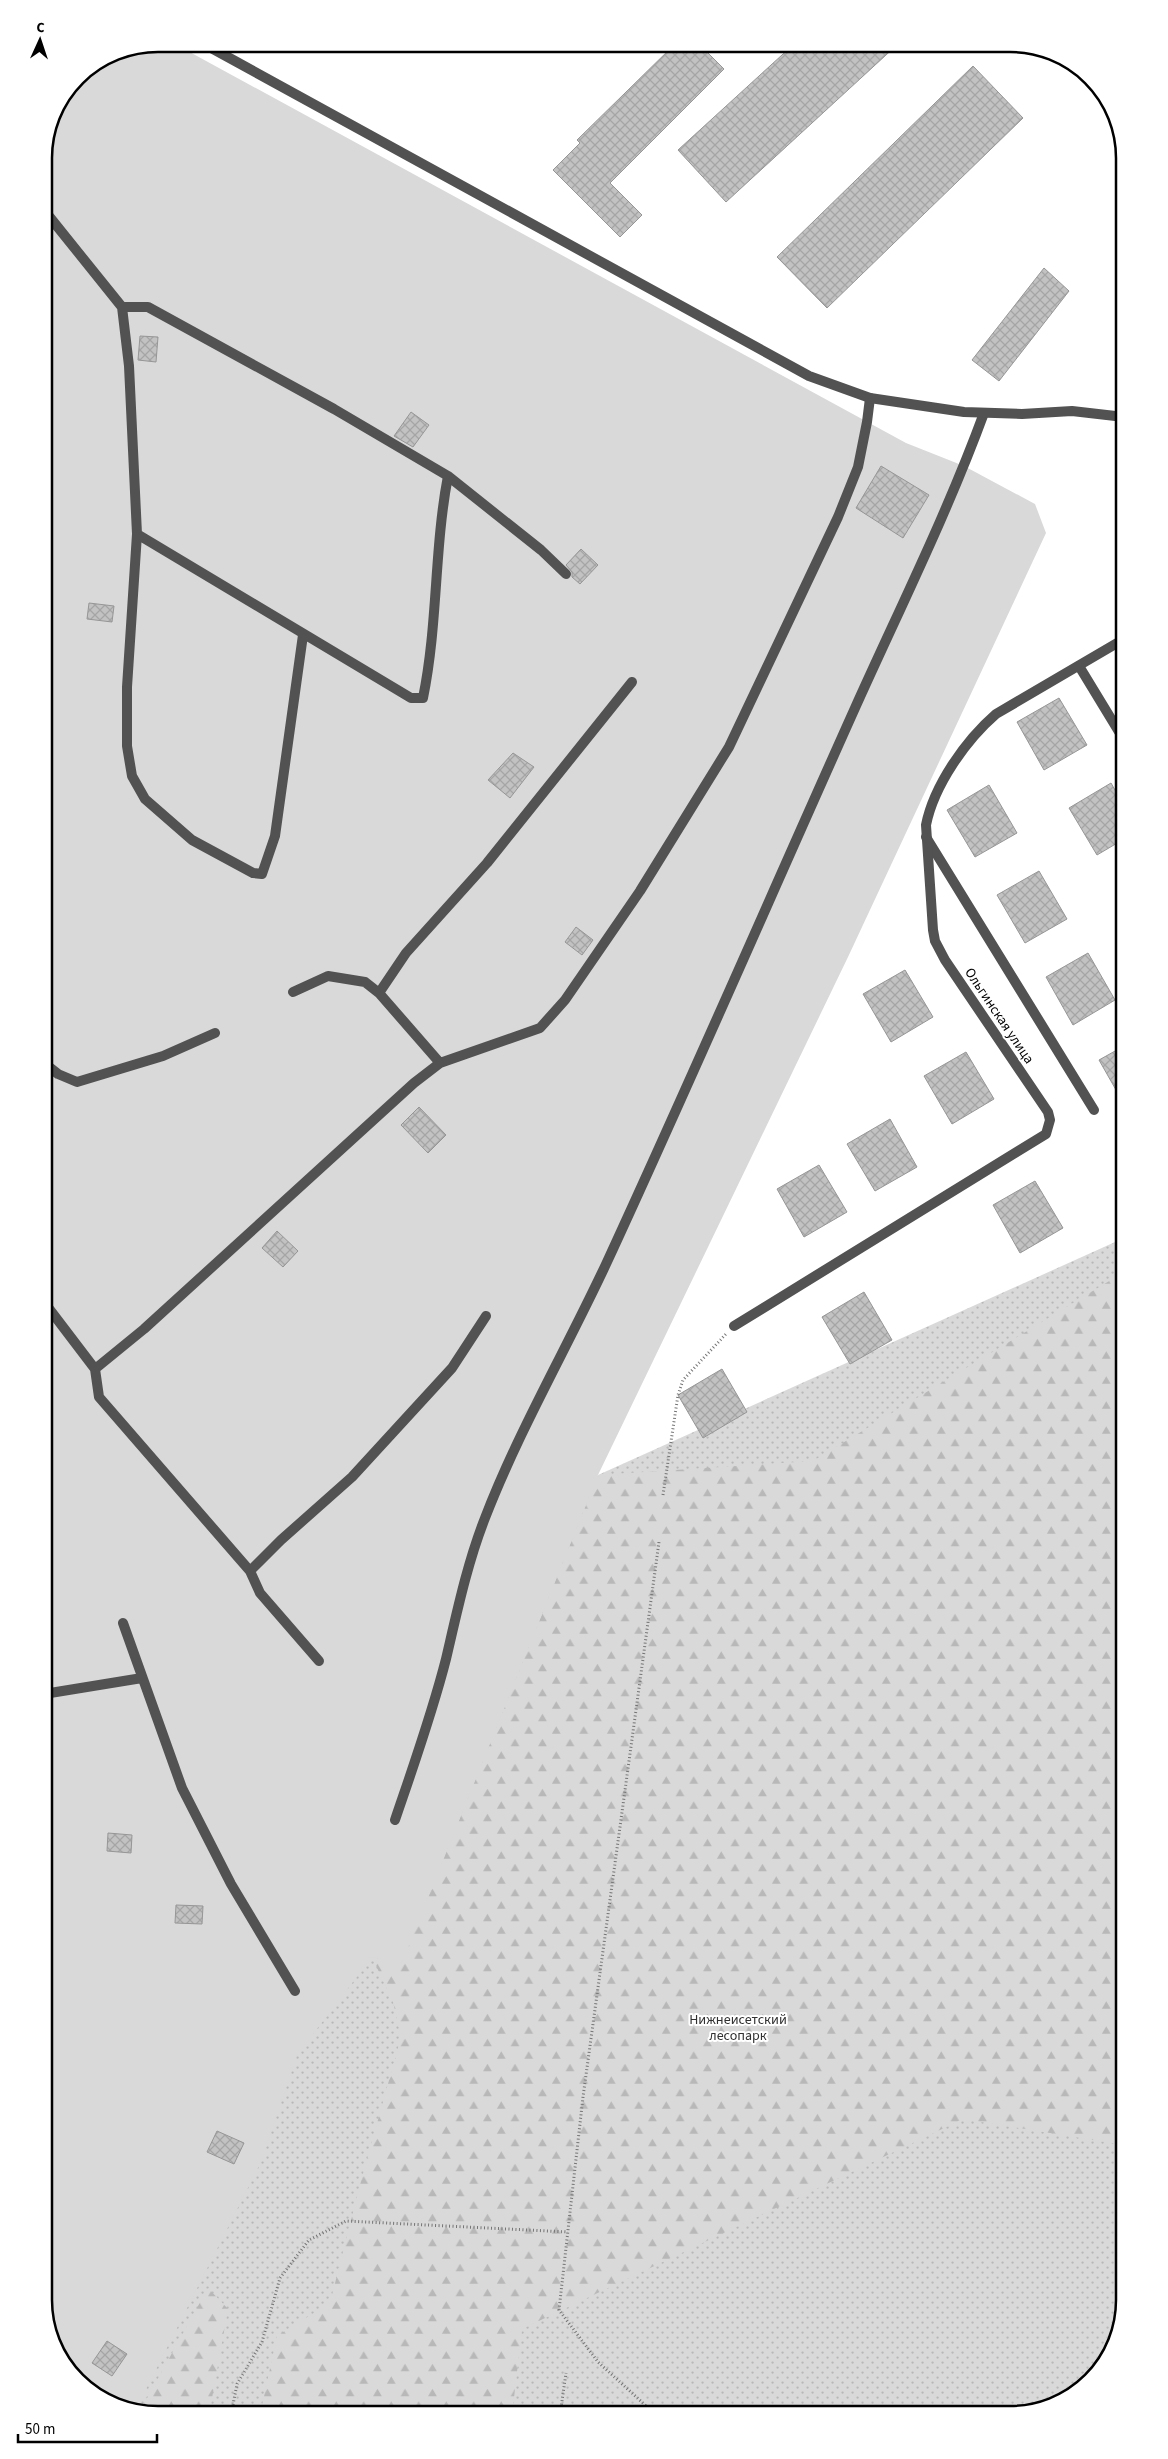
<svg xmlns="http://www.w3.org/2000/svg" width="1168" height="2459" font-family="'Source Sans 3',sans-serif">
<defs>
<pattern id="grass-dots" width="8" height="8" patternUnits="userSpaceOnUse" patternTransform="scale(1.25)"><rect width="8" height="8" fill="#d9d9d9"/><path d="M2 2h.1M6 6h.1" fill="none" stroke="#b8b8b8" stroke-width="1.8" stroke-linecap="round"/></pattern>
<pattern id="forest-firs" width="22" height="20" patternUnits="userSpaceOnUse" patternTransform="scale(1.25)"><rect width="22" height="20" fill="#d9d9d9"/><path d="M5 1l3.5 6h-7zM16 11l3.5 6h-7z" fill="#b8b8b8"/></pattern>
<pattern id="building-cross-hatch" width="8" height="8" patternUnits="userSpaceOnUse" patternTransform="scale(1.25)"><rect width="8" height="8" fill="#c2c2c2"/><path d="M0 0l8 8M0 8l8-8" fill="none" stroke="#a5a5a5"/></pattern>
</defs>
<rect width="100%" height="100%" fill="#fff"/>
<path fill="url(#grass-dots)" d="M1124 1238V2300L1105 2364 1053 2407 1009 2415H152L102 2397 598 1475Z"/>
<path fill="url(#forest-firs)" d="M1124 1272V2145L963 2119 522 2329 512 2415H260L277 2336 330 2303 361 2181 401 2037 393 2002 372 1957 401 1964 598 1475 813 1461Z
M208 2288 228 2309 209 2415H152L140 2411Z"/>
<path fill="#d9d9d9" d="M159 44H175L906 443 964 466 1035 504 1046 533 848 957 598 1475 401 1965 372 1957 297 2055 261 2162 136 2409 89 2392 52 2344 44 2300V152L53 115 78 77 115 52Z"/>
<path fill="url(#building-cross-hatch)" stroke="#969696" d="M675 44H699L724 69 610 183 642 215 620 237 553 170 580 143 577 140Z
M794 44H898L726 202 678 150Z
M973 66 1023 118 827 308 777 257Z
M1044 268 1069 291 999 381 972 360Z
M140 336 158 337 156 362 138 360Z
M411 412 429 425 413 447 394 436Z
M881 466 929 495 903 538 856 508Z
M581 549 598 565 580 584 572 577V572L566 565Z
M89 603 114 606 112 622 87 619Z
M1059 698 1087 745 1044 770 1017 722Z
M513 753 534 767 510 798 488 780Z
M1111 783 1124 806V839L1097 855 1069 808Z
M989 785 1017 833 975 857 947 810Z
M1039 871 1067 919 1025 943 997 895Z
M576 927 593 940 582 955 565 942Z
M1088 953 1115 1000 1073 1025 1046 977Z
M905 970 933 1017 891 1042 863 994Z
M1124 1046V1104L1099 1060Z
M966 1052 994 1099 952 1124 924 1076Z
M419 1107 446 1135 428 1153 401 1125Z
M890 1119 917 1167 875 1191 847 1144Z
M819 1165 847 1212 804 1237 777 1189Z
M1035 1181 1063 1228 1020 1253 993 1205Z
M277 1231 298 1251 283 1267 262 1248Z
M864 1292 892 1340 850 1364 822 1317Z
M722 1369 747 1412 703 1438 678 1395Z
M108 1833 132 1835 131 1853 107 1851Z
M176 1905 203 1906 202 1924 175 1923Z
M217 2131 244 2143 234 2164 207 2152Z
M107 2341 127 2354 112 2376 92 2363Z"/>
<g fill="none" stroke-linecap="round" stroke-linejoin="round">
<path stroke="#747474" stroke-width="3" stroke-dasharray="1 2.5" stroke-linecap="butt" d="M663 1495 678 1395 683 1380 726 1334
M231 2415 237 2384 262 2342 280 2278 309 2240 346 2221 568 2232
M560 2415 566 2373
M656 2415 598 2362 559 2310 583 2097 659 1542"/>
<path stroke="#525252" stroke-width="10" d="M44 210 122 307 129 366 137 534 127 687V746L132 776 145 799 192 840 253 873 262 874 275 836 303 635
M122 307H148L334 409 448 476 541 550 566 574
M137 534 411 698H423C438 625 434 549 448 476
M1079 666 1124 740
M926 837 1094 1110
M293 992 328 976 365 982 379 993 440 1063
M379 993 406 953 487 863 632 682
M44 1063 58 1074 77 1082 163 1056 215 1033
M44 1302 95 1369 99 1397 250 1571 260 1593 319 1661
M95 1369 144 1329 414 1083 440 1063 540 1028 565 1000 640 891 729 747 838 517 858 467 867 422 870 398
M250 1571 281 1540 352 1477 452 1368 486 1316
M123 1623 182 1788 231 1884 295 1991
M44 1694 142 1678
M395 1820C413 1767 432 1714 446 1659 457 1612 467 1564 485 1518 519 1430 567 1348 607 1262 692 1078 772 893 855 708 899 610 947 514 984 413
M44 2086 47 1997 44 1957"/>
<path stroke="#525252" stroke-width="10" d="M204 44 809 376 870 398 964 412 1022 414 1072 411 1124 417
M734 1326 1046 1134 1050 1120 1048 1112 945 960 935 941 933 930 926 825C934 785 966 740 996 714L1124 639"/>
</g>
<g text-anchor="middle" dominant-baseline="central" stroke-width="4" stroke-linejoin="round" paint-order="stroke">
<g font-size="14" fill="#000" stroke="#fff">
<text transform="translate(999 1016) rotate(56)">Ольгинская улица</text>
</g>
<g font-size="14" fill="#303030" stroke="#fff">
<text x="738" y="2020">Нижнеисетский<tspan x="738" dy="16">лесопарк</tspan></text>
</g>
</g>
<path d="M0 0H1168V2459H0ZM158 52H1010A106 106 0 0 1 1116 158V2300A106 106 0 0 1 1010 2406H158A106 106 0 0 1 52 2300V158A106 106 0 0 1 158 52Z" fill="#fff" fill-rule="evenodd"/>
<path fill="none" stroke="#000" stroke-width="2.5" d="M158 52H1010A106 106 0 0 1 1116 158V2300A106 106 0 0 1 1010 2406H158A106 106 0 0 1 52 2300V158A106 106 0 0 1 158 52Z"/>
<g transform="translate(40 40) rotate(3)" stroke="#ffffff" stroke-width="4" paint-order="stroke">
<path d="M0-4L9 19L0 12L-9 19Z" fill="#000000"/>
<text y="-8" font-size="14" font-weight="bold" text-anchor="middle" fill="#000000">С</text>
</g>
<path d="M18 2434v8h139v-8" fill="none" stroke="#000000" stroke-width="2.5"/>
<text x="25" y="2434" font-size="15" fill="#000000" stroke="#ffffff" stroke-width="4" paint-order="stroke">50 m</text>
</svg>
